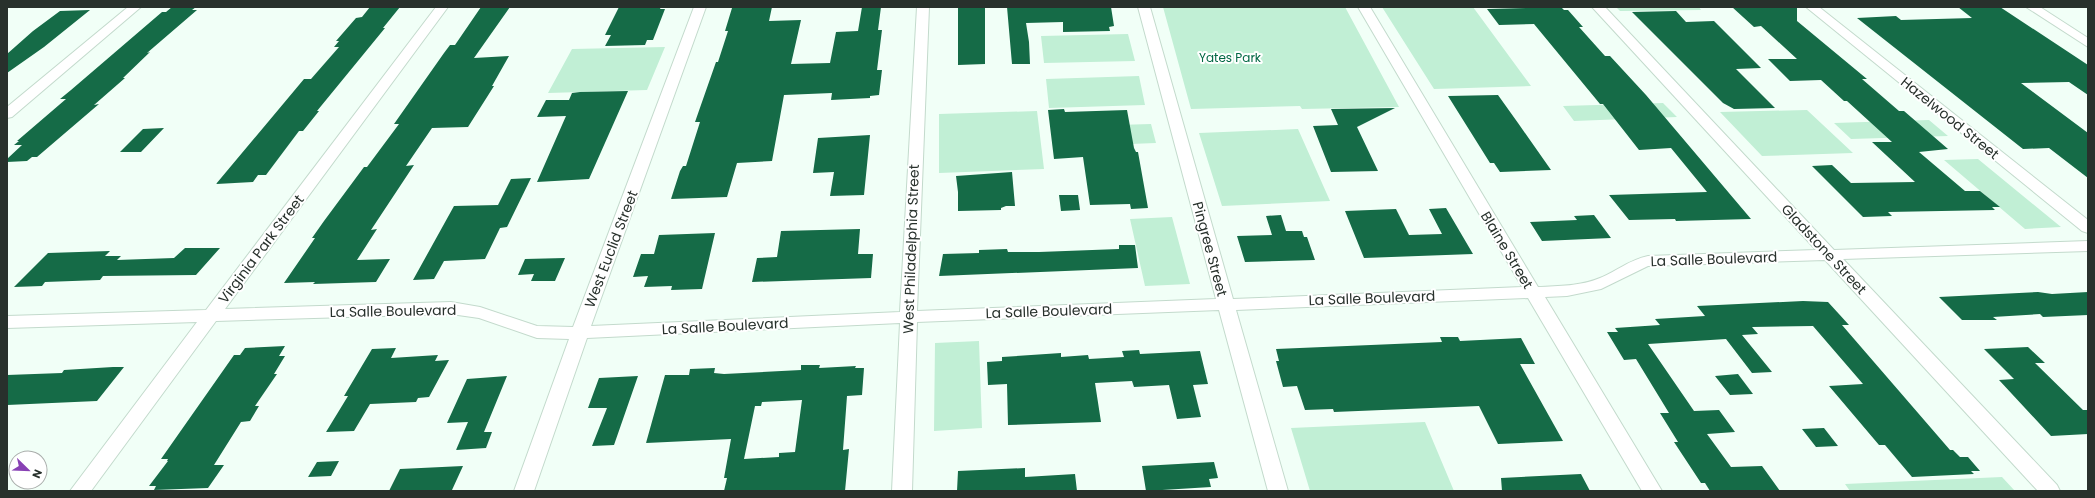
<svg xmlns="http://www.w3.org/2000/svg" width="2095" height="498" font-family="Poppins,sans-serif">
<rect width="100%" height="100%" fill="#f1fff7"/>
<path fill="#c1efd5" d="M1163 7H1345L1399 107 1302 109 1300 106 1191 109Z
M1382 7H1473L1531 86 1434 89Z
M1616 7H1699L1701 10 1620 11Z
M1128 34 1135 61 1044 63 1041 36Z
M665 47 647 90 548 93 572 49Z
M1139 76 1145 105 1049 108 1046 79Z
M1663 103 1677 117 1574 121 1563 106Z
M1807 110 1853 153 1762 156 1720 112Z
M1037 111 1044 169 939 173V114Z
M1929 120 1948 136 1851 139 1834 123Z
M1151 124 1156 143 1053 147 1051 127Z
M1298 129 1330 201 1222 206 1199 133Z
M1978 159 2061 227 2025 229 1944 160Z
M1172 217 1190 284 1145 286 1130 219Z
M979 341 982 428 934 431 935 343Z
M1425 422 1454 491H1310L1291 428Z
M2002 477 2015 491H1850L1845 484Z"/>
<path fill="#156b47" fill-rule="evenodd" d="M172 7H196L192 10H197L147 53 150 52 123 78H125L94 105 99 104 37 157H32L27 161 7 162V159L22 145H14L19 141H17L66 99H60L71 90 162 12H166Z
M370 7H400L383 28H385L317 111H319L303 131H299L266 175H258L253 182 216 184 304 79H311L339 47H334L339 41H336L356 18 362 17Z
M481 7H510L474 58 509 56 492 86H494L468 127 432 128 406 166 414 165 371 230 377 229 357 260 390 259 376 282 313 284 315 282 284 283 315 238H312L324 221 364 167H367L399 124H394L444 53 450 45H455Z
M619 7H661L660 9H665L653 40H647L645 45 605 46 611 35H605Z
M772 7 769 21 801 20 791 64 830 63 836 32 858 31 862 7H881L878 30H882L877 70H882L879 95 870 96V98L831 100 832 93 784 95 772 161 737 163 727 197 671 199 680 171 683 166H686L700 122H695L716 62H718L728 31H725L732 8Z
M958 7H985V64L958 65Z
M1007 7H1111L1114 26 1109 27 1110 31 1063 32V22L1026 23 1029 42 1030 64H1012Z
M1561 7 1564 10H1568L1583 27H1579L1605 56H1610L1646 95 1751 219 1676 221 1675 219 1629 220 1609 195 1707 192 1671 148 1639 150 1603 104H1600L1534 24 1499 25 1487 9Z
M1732 7H1797V21L1867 79H1862L1899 111H1904L1948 149 1919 152 1965 191H1980L2000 207H1992L1995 210 1888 212 1892 216 1863 217 1812 166 1832 165 1851 183 1915 182 1872 142H1892L1847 101H1844L1821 80 1790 81 1768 59H1797L1761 26 1754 27Z
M1958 7H2000L2088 65V95L2069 82 2021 83 2088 133V178L2049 148 2023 149 1857 18 1896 16 1901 20 1972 18Z
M90 10 44 47 7 73V54L33 31 60 11Z
M1676 11 1686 22 1714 21 1761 68 1736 69 1775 108 1734 109 1723 103 1632 12Z
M628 91 589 179 537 182 566 116 537 117 546 100H569L572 93 580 92Z
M1498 95 1518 123 1551 170 1500 172 1494 163H1490L1448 96Z
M1395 108 1357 127 1378 171 1331 172 1313 126 1338 125 1331 109Z
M1064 109 1065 112 1127 110 1134 148 1136 152H1138L1148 208 1131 209 1130 204 1090 205 1083 157 1054 159 1048 110Z
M164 128 141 152H120L143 129Z
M870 135 864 195 830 196 834 172 813 173 818 138Z
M1012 172 1015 206H1006L1001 208V210L958 211V192L956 176Z
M531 178 507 227 500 228 485 259 444 261 434 279 413 280 454 206 498 205 511 179Z
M1059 195H1078L1080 210 1061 211Z
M1446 208 1473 254 1364 258 1345 211 1396 209 1409 235 1442 234 1429 209Z
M1281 215 1286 231H1302L1304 237H1307L1315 260 1245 262 1237 236 1272 235 1266 216Z
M1594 215 1611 238 1542 241 1530 222 1577 220 1574 216Z
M860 229 858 254H873L871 278 752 282 757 258 777 257 781 231Z
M715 233 702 289 671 290 672 286 644 287 648 276 633 277 641 254H654L659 235Z
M1119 245H1135L1138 268 939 276 943 254 979 253V250L1007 249 1008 252H1039L1119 249Z
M185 248H220L196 275 103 276 100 280 45 282 42 286 14 287 48 253 110 251 105 256H121L117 260 174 258Z
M565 258 555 281H531L534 274 518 275 525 259Z
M2038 292 2052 294 2088 292V315L2043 317 2040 314 1993 317 1997 320H1962L1939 297Z
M1803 301 1828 302 1849 325H1842L1950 450H1953L1960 457H1968L1980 471H1971L1974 474 1912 477 1885 445H1879L1829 386 1863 384 1813 326 1752 327 1758 334 1742 335 1772 372 1752 373 1726 339 1648 344 1694 411 1719 410 1735 432 1707 434 1731 467 1762 466 1780 491H1710L1705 483H1701L1674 442H1678L1660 413H1669L1636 359 1624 360 1607 332H1618L1615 328 1660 325 1655 319 1705 316 1697 306Z
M1440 337H1458L1460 341 1521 338 1535 364H1520L1563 441 1498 444 1479 406 1334 412 1333 409 1305 410 1297 386 1283 387 1276 361H1279L1276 349 1442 342Z
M285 346 279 356H285L274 374H277L255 406H259L250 421 241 422 214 465H224L208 488 154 490 156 486H149L168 461H167L168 459H161L234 355H240L245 348Z
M2028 347 2045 363H2035L2083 410H2088V434L2051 436 1999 380 2014 379 1984 349Z
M396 348 391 358 438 355 435 361 449 360 429 397 418 398 416 402 370 404 354 431 326 432 348 396H344L372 349Z
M1139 350 1140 354 1200 351 1208 384 1193 385 1201 417 1177 419 1169 385 1134 387 1132 381 1095 383 1101 422 1008 425 1007 384 988 385 987 362 1002 361V357L1061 353V357L1088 355 1089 359 1124 357 1122 351Z
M801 365H820L819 368 856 366 855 368H864L862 395 847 396 843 450 849 449 845 491H724L727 478H724L731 439 646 443 665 375H689L690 369 715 368 714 373 724 374 801 370ZM802 400 795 452 779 453V457L744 459 755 406H761L762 402Z
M113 367H124L97 401 7 405V375L62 373 64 370Z
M1738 374 1753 394 1730 395 1715 376Z
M507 376 484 432H492L486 448 456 450 468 422 447 423 467 379Z
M638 376 614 445 592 446 607 408H588L599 378Z
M1824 428 1838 446 1816 447 1802 429Z
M339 461 331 476 308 477 317 462Z
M1214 462 1218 478 1209 479 1211 487 1146 491 1142 466Z
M463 466 452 490 389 491 400 469Z
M1025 468V477L1075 474 1077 491H957L958 471Z
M1581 474 1590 491H1502L1501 478Z"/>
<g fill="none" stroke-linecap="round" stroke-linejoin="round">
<defs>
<path id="minor" d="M128 7H141L12 117 7 118V107Z
M436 7H448L225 309 451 302 480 307 537 326 573 327 694 7H706L591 326 900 312 917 7H929L917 311 1216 299 1138 7H1150L1233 299 1522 287 1358 7H1370L1538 287C1559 286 1581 286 1600 278 1617 271 1629 260 1648 256L1816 250 1592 7H1605L1834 250 2088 241V251L1843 259 2057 485 2060 491H2038L1825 260 1648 266 1601 289 1567 296 1545 297 1662 491H1642L1528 298 1236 310 1288 491H1268L1219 310 917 322 912 491H892L900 323 587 338 534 491H514L569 339 537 338 479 318 451 314 216 321 91 491H70L197 322 7 328V316L206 310Z
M1806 7H1819L2088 220V233L2082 231Z
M2026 7H2040L2088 38V47Z"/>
</defs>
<use href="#minor" stroke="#c3dacc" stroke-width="2"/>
<use href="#minor" fill="#fff" fill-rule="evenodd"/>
</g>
<g text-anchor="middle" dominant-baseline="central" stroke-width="4" stroke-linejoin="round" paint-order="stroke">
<g font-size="12" fill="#016743" stroke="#fff">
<text x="1230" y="57">Yates Park</text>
</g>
<g font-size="14" fill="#28312c" stroke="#fff">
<text transform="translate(1950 118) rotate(39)">Hazelwood Street</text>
<text transform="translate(261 249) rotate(-53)">Virginia Park Street</text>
<text transform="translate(611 249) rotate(-69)">West Euclid Street</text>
<text transform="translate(911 249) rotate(-88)">West Philadelphia Street</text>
<text transform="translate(1210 249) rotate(75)">Pingree Street</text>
<text transform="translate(1824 249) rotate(47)">Gladstone Street</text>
<text transform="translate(1507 250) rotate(59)">Blaine Street</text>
<text transform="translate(1714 259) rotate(-2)">La Salle Boulevard</text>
<text transform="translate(1372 298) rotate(-2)">La Salle Boulevard</text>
<text transform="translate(393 311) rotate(-1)">La Salle Boulevard</text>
<text transform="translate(1049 311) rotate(-2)">La Salle Boulevard</text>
<text transform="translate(725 326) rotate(-3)">La Salle Boulevard</text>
</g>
</g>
<rect width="2095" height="498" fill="none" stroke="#28312c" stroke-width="16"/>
<g transform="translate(28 470) rotate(113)"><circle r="19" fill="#ffffff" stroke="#a9adab"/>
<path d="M0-3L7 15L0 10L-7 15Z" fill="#8841b4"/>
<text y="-6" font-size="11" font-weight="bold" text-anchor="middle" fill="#28312c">N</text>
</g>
</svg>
